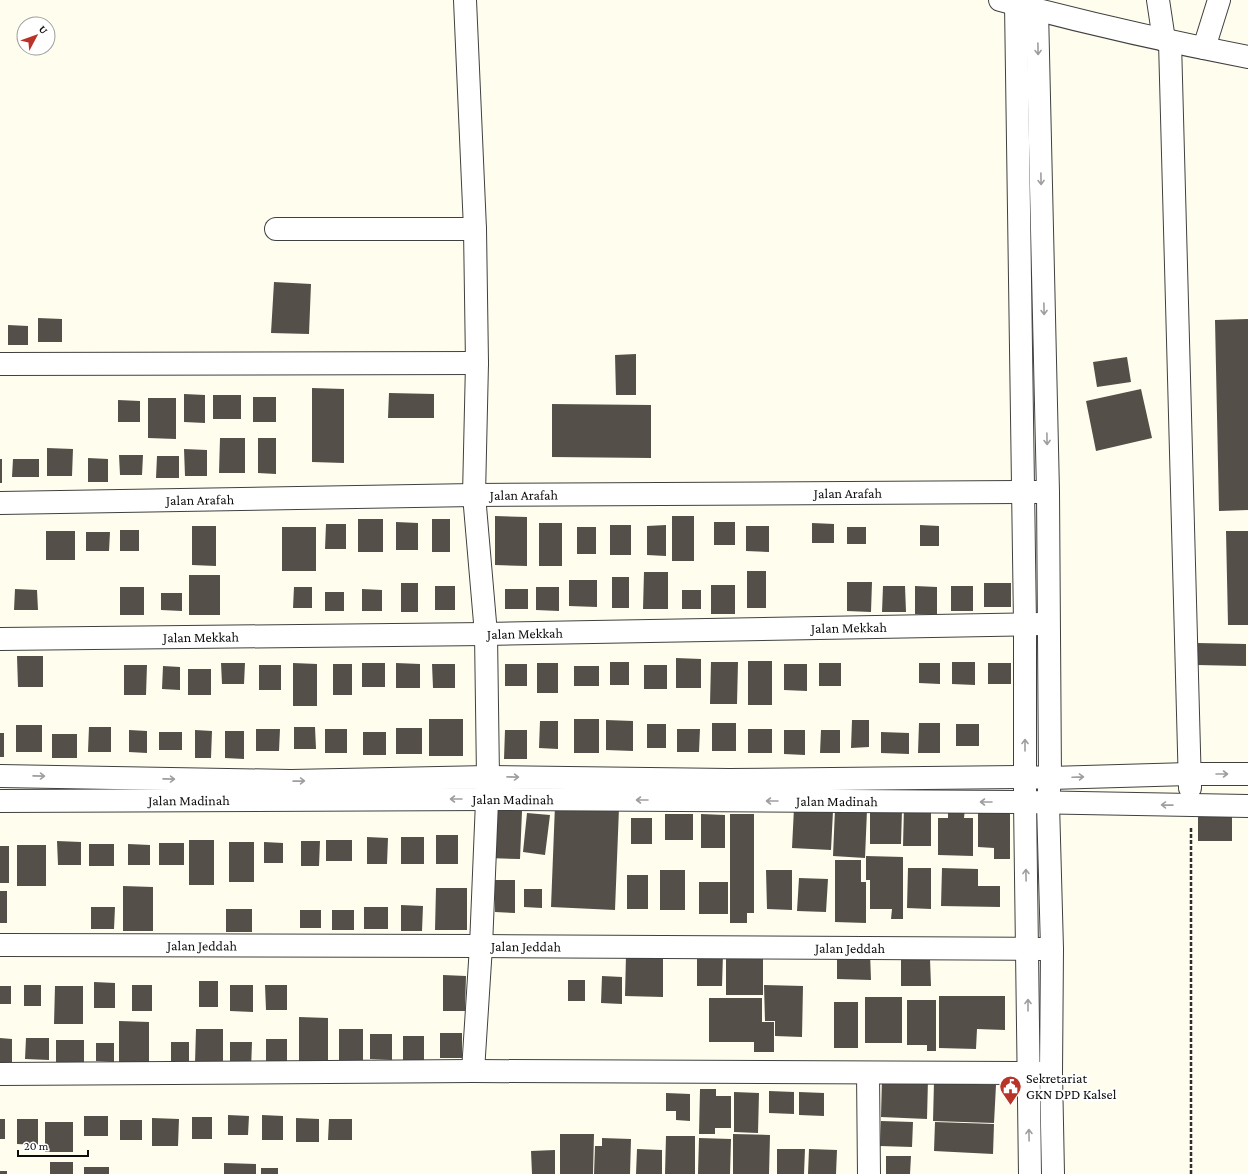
<svg xmlns="http://www.w3.org/2000/svg" width="1248" height="1174" font-family="'Crimson Pro',serif">
<rect width="100%" height="100%" fill="#fffded"/>
<path fill="#554f49" d="M274 282 311 284 309 334 271 333Z
M38 318 62 319V342H38Z
M1248 319V510L1219 511 1215 320Z
M8 325 28 326V345H8Z
M636 354V395H616L615 355Z
M1127 357 1131 382 1097 387 1093 362Z
M312 388 344 389V463L312 462Z
M1141 389 1152 438 1096 451 1086 401Z
M389 393 434 394V418H388Z
M184 394 205 395V423L184 422Z
M213 395H241V419H213Z
M253 397H276V422H253Z
M148 398H176V439L148 438Z
M118 400 140 401V422H118Z
M552 404 651 405V458L552 457Z
M220 438H245V473H219Z
M258 438H276V474L258 473Z
M47 448 73 449 72 476H47Z
M184 449 207 450V476H185Z
M119 455H143L142 475H120Z
M157 456H179V478H156Z
M88 458 108 459V482H88Z
M0 459H2V483H0Z
M13 459H39V477H12Z
M495 516 527 517V566L495 565Z
M672 516H694V561H672Z
M358 519H383V552H358Z
M432 519H450V552H432Z
M396 522 418 523V550H396Z
M714 522H735V545H714Z
M539 523H562V566H539Z
M812 523 834 524V543H812Z
M326 524H346V549H325Z
M610 525H631V555H610Z
M666 525V556L647 555V526Z
M920 525 939 526V546H920Z
M192 526H216V566L192 565Z
M746 526H769V552L746 551Z
M282 527H316V571H282Z
M577 527H596V554H577Z
M847 527H866V544H847Z
M120 530H139V551H120Z
M46 531H75V560H46Z
M1226 531H1248V625H1228Z
M86 532H110L109 551H86Z
M747 571H766V608H747Z
M644 572H668V609H643Z
M189 575H220V615H189Z
M612 577H629V608H612Z
M569 580H597V607L569 606Z
M847 582H872L871 612 847 611Z
M401 583H418V612H401Z
M984 583H1011V607H984Z
M711 585H735V614H711Z
M435 586H455V610H435Z
M883 586H905L906 612H882Z
M915 586 937 587V615L915 614Z
M951 586H973V611H951Z
M120 587H144V615H120Z
M294 587H312V608H293Z
M536 587H559V611L536 610Z
M15 589 37 590 38 610H14Z
M362 589 382 590V611H362Z
M505 589H528V609H505Z
M682 590H701V609H682Z
M325 592H344V611H325Z
M161 593H182V611L161 610Z
M1197 643 1246 644V666L1197 665Z
M17 656H43V687H18Z
M676 658 701 659V688H676Z
M748 661H772V705H748Z
M610 662H629V685H610Z
M711 662H738L737 704H710Z
M952 662H975V685L952 684Z
M221 663H245L244 684H222Z
M293 663 317 664V706H293Z
M362 663H385V687H362Z
M396 663 420 664V688H396Z
M537 663H558V693H537Z
M819 663H841V686H819Z
M919 663H940V684L919 683Z
M988 663H1011V684H988Z
M333 664H352V695H333Z
M432 664H455V688H433Z
M505 664H527V686H505Z
M784 664H807V691L784 690Z
M124 665H147L146 695H124Z
M259 665H281V690H259Z
M644 665H667V689H644Z
M163 666 180 667V690L162 689Z
M574 666H599V686H574Z
M188 669H211V695H188Z
M429 719H463V756H429Z
M574 719H599V753H574Z
M606 720 633 721V751L606 750Z
M852 720H869V747L851 748Z
M540 721H558V749L539 748Z
M712 723H736V751H712Z
M919 723H940V753H918Z
M647 724H666V748H647Z
M956 724H979V746H956Z
M16 725H42V752H16Z
M89 727H111V752H88Z
M294 727H315L316 749H294Z
M396 728H422V754H396Z
M256 729H280L279 751H256Z
M325 729H347V753H325Z
M677 729H700L699 752H677Z
M748 729H772V753H748Z
M129 730 147 731V753L129 752Z
M195 730 212 731 211 758H195Z
M505 730H527V759H504Z
M784 730H805V755L784 754Z
M821 730H840V753H820Z
M225 731H244V759L225 758Z
M159 732H182V750H159Z
M363 732H386V755H363Z
M881 732 909 733V754L881 753Z
M0 733H4V757H0Z
M52 734H77V758H52Z
M555 805 619 808 615 910 551 907Z
M978 806H1010V859H994V848L978 847Z
M904 807H931V846H903Z
M948 807 965 808 964 818H973V856L938 855V818H948Z
M794 808 833 811 831 850 792 848Z
M490 809 522 811 520 859 488 858Z
M835 809 867 810 865 858 833 856Z
M870 809H902L901 844H870Z
M527 813 550 815 545 855 523 852Z
M665 814H693V840H665Z
M701 814 725 815V848H701Z
M730 814H754V913H747V923H730Z
M1198 816H1232V841H1198Z
M631 818H652V844H631Z
M436 835H458V864H436Z
M367 837 388 838 387 864H367Z
M401 837H424V864H401Z
M189 840H214V885H189Z
M326 840H352V861H326Z
M57 841 81 842V865H58Z
M301 841H320L319 866H301Z
M229 842H254V882H229Z
M264 842 283 843V863H264Z
M159 843H184V865H159Z
M89 844H114V866H89Z
M128 844 150 845V865H128Z
M17 845H46V886H17Z
M0 846H9V883H0Z
M866 856 903 857V919H891L892 909H870V880H866Z
M835 860H861V882H866V923L835 922Z
M908 868H931V909L907 908Z
M942 868 978 869V886H1000V907L941 906Z
M660 870H685V910H660Z
M766 870H792V910L767 909Z
M627 875H648V909H627Z
M799 878 828 879 826 912 797 911Z
M495 880H515V913L495 912Z
M699 882H728V914H699Z
M123 886 153 887V931H123Z
M436 888H467V930H435Z
M524 889H542V908L524 907Z
M0 891H7V923H0Z
M401 905 423 906 422 931H401Z
M91 907H115L114 929H91Z
M364 907H388V929H364Z
M226 909H252V932H226Z
M300 910H321V928H300Z
M332 910H354V930H332Z
M726 952H763V995H726Z
M837 952H870L871 980 837 979Z
M697 953 723 954 722 986H697Z
M626 955H663V997L625 996Z
M901 958 930 959 931 986H901Z
M443 975 466 976 465 1011H443Z
M602 976 622 977V1004L601 1003Z
M568 980H585V1001H568Z
M199 981H218V1007H199Z
M94 982 115 983V1008H94Z
M24 985H41V1006H24Z
M132 985H152V1011H132Z
M230 985H253V1012L230 1011Z
M265 985H287V1010H266Z
M764 985 803 986 802 1037 775 1036V1021H765Z
M0 986H11V1004H0Z
M55 986H83V1024H54Z
M939 996H1005V1030L977 1029 976 1049 939 1048Z
M865 997H902V1043H865Z
M709 998H762V1022H774V1052H754V1042H709Z
M907 1000H936V1051H927V1045H907Z
M834 1002H858V1048H834Z
M299 1017 328 1018V1064H299Z
M119 1021 149 1022V1063L119 1062Z
M196 1029H223V1064L195 1063Z
M339 1029H363V1062H339Z
M440 1033H462V1058H440Z
M370 1034H392V1060L370 1059Z
M403 1036H424V1060H403Z
M0 1038 12 1039V1065H0Z
M26 1038H49V1060L25 1059Z
M266 1039H287V1067H266Z
M56 1040H84V1065H56Z
M171 1042H189V1065H171Z
M230 1042H252L251 1070 230 1071Z
M96 1043H114V1062L96 1061Z
M882 1077 928 1079 927 1119 881 1117Z
M934 1082 996 1085 994 1123 933 1121Z
M700 1089H716V1096H731V1128H715V1134H699Z
M769 1091 794 1092V1114L769 1113Z
M734 1092 759 1093 758 1133 734 1132Z
M799 1092 824 1093V1116L799 1115Z
M666 1093 690 1094V1121L676 1120V1111H666Z
M228 1115 249 1116 248 1135H228Z
M262 1115 283 1116V1140H262Z
M84 1116H108V1136H84Z
M192 1117H212V1139H192Z
M152 1118 179 1119 178 1146H152Z
M296 1118 319 1119V1142H296Z
M0 1119H5V1139H0Z
M17 1119H38V1145L17 1144Z
M329 1119H352V1140H328Z
M120 1120H142V1140H120Z
M881 1121 913 1122 912 1147 880 1146Z
M45 1122H73V1152H45Z
M935 1122 994 1124 993 1154 934 1151Z
M560 1134H594L593 1174H560Z
M733 1134 770 1135 769 1174H733Z
M666 1136H695V1174H665Z
M602 1138 631 1139 630 1174H594L595 1146H602Z
M699 1138 731 1139 730 1174H698Z
M637 1149 662 1150V1174H636Z
M777 1149H805L804 1174H777Z
M809 1149 837 1150 836 1174H808Z
M555 1150V1174H532L531 1151Z
M886 1156H911L910 1174H886Z
M50 1162H73V1174H50Z
M224 1163 256 1164V1174H224Z
M84 1167H109V1174H84Z
M261 1168H278V1174H261Z
M0 1171H7V1174H0Z"/>
<g fill="none" stroke-linecap="round" stroke-linejoin="round">
<defs>
<g id="minor">
<path d="M465 0 475 229 477 363 474 495 486 634 488 777 481 946 473 1071"/>
<path d="M1000 0C1082 22 1165 41 1248 57"/>
<path d="M1158 0 1164 40"/>
<path d="M1016 4 1025 624V802L1030 1174"/>
<path d="M1037 10 1048 492 1050 778 1048 803 1052 949 1051 1073 1053 1174"/>
<path d="M1170 42 1190 788"/>
<path d="M1204 48 1219 0"/>
<path d="M276 229H475"/>
<path d="M0 364 477 363"/>
<path id="s1" d="M0 503 474 495 1037 492"/>
<path id="s2" d="M0 639 486 634 1040 624"/>
<path d="M0 776 291 781 488 777 729 780 1025 777 1050 778 1189 774H1248"/>
<path id="s3" d="M0 801 488 799 1025 802 1248 806"/>
<path id="s4" d="M0 945 481 946 1043 949"/>
<path d="M868 1073 869 1174"/>
<path d="M0 1074 473 1071 1043 1073"/>
</g>
</defs>
<use href="#minor" stroke="#404040" stroke-width="24"/>
<path stroke="#2f2f2f" stroke-width="2.5" stroke-dasharray="4 2" stroke-linecap="butt" d="M1191 1174V828"/>
<use href="#minor" stroke="#fff" stroke-width="22"/>
</g>
<defs><path id="oneway-shaft" d="M-6 0H5M1.5-3L5.5 0L1.5 3" fill="none" stroke-width="1.6" stroke-linecap="round" stroke-linejoin="round"/></defs>
<g stroke="#9e9e9e">
<use href="#oneway-shaft" transform="translate(1038 49) rotate(89)"/>
<use href="#oneway-shaft" transform="translate(1041 179) rotate(89)"/>
<use href="#oneway-shaft" transform="translate(1044 309) rotate(89)"/>
<use href="#oneway-shaft" transform="translate(1047 439) rotate(89)"/>
<use href="#oneway-shaft" transform="translate(1025 745) rotate(-90)"/>
<use href="#oneway-shaft" transform="translate(1222 774)"/>
<use href="#oneway-shaft" transform="translate(39 776) rotate(1)"/>
<use href="#oneway-shaft" transform="translate(513 777) rotate(1)"/>
<use href="#oneway-shaft" transform="translate(1078 777) rotate(-2)"/>
<use href="#oneway-shaft" transform="translate(169 779) rotate(1)"/>
<use href="#oneway-shaft" transform="translate(299 781) rotate(-1)"/>
<use href="#oneway-shaft" transform="translate(456 799) rotate(180)"/>
<use href="#oneway-shaft" transform="translate(642 800) rotate(-180)"/>
<use href="#oneway-shaft" transform="translate(772 801) rotate(-180)"/>
<use href="#oneway-shaft" transform="translate(986 802) rotate(-180)"/>
<use href="#oneway-shaft" transform="translate(1167 805) rotate(-179)"/>
<use href="#oneway-shaft" transform="translate(1026 875) rotate(-91)"/>
<use href="#oneway-shaft" transform="translate(1028 1005) rotate(-90)"/>
<use href="#oneway-shaft" transform="translate(1029 1135) rotate(-91)"/>
</g>
<defs>
<symbol id="civic-pin" viewBox="-11 -11 22 30"><path d="M0 17L-7.5 6A9.5 9.5 0 1 1 7.5 6Z" fill="#b93328" stroke="#fff"/><path d="M-.6-6.5H3V-4.5H.6V-3L4-1V1h2V6H-6V1h2V-1L-.6-3ZM-1.2 2.5V6h2.4V2.5Z" fill="#fff"/></symbol>
</defs>
<g fill-rule="evenodd">
<use href="#civic-pin" x="998" y="1074" width="25" height="34"/>
</g>
<g text-anchor="middle" dominant-baseline="central" stroke-width="4" stroke-linejoin="round" paint-order="stroke">
<g font-size="14" fill="#0d0d0d" stroke="#fff">
<text stroke="none"><textPath href="#s1" startOffset="848">Jalan Arafah</textPath></text>
<text stroke="none"><textPath href="#s1" startOffset="524">Jalan Arafah</textPath></text>
<text stroke="none"><textPath href="#s1" startOffset="200">Jalan Arafah</textPath></text>
<text stroke="none"><textPath href="#s2" startOffset="849">Jalan Mekkah</textPath></text>
<text stroke="none"><textPath href="#s2" startOffset="525">Jalan Mekkah</textPath></text>
<text stroke="none"><textPath href="#s2" startOffset="201">Jalan Mekkah</textPath></text>
<text stroke="none"><textPath href="#s3" startOffset="189">Jalan Madinah</textPath></text>
<text stroke="none"><textPath href="#s3" startOffset="513">Jalan Madinah</textPath></text>
<text stroke="none"><textPath href="#s3" startOffset="837">Jalan Madinah</textPath></text>
<text stroke="none"><textPath href="#s4" startOffset="202">Jalan Jeddah</textPath></text>
<text stroke="none"><textPath href="#s4" startOffset="526">Jalan Jeddah</textPath></text>
<text stroke="none"><textPath href="#s4" startOffset="850">Jalan Jeddah</textPath></text>
</g>
<g font-size="14" fill="#0d0d0d" stroke="#fff" text-anchor="start">
<text x="1026" y="1078">Sekretariat<tspan x="1026" dy="16">GKN DPD Kalsel</tspan></text>
</g>
</g>
<g transform="translate(36 36) rotate(49)"><circle r="19" fill="#ffffff" stroke="#9e9e9e"/>
<path d="M0-3L7 15L0 10L-7 15Z" fill="#b93328"/>
<text y="-6" font-size="11" font-weight="bold" text-anchor="middle" fill="#0d0d0d">U</text>
</g>
<path d="M18 1150v6h70v-6" fill="none" stroke="#0d0d0d" stroke-width="2"/>
<text x="24" y="1150" font-size="12" fill="#0d0d0d" stroke="#ffffff" stroke-width="3" paint-order="stroke">20 m</text>
</svg>
